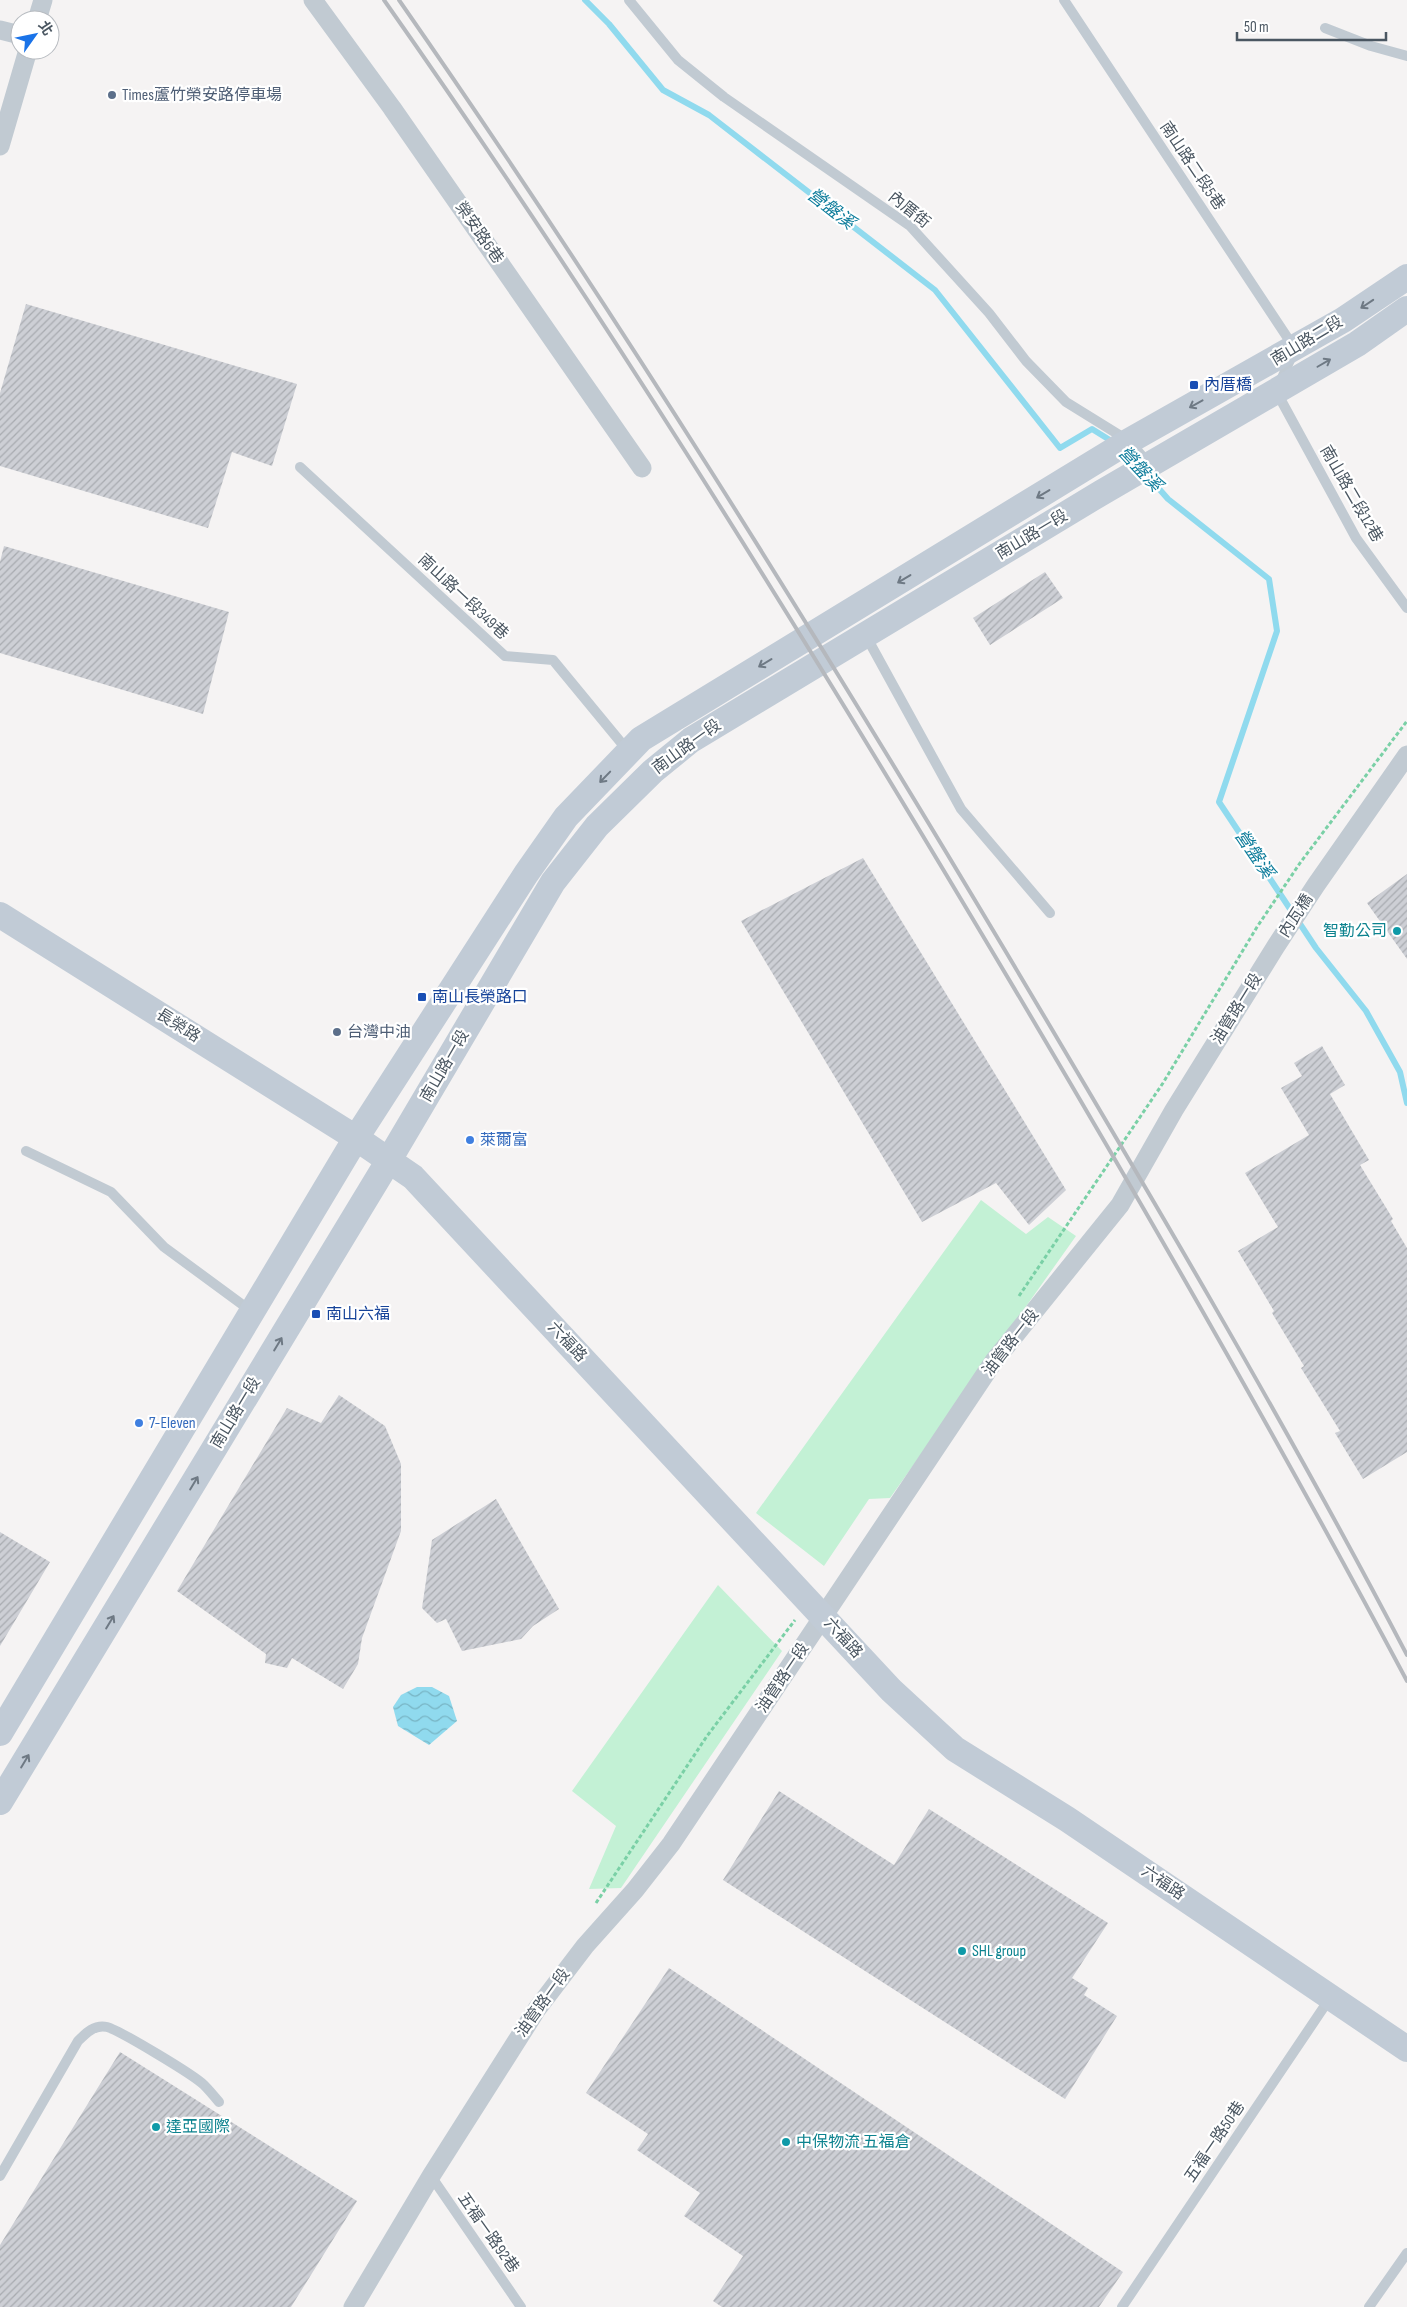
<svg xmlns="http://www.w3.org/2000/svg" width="1407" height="2307" font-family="'Sofia Sans Condensed','Noto Sans TC',sans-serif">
<defs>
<pattern id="water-waves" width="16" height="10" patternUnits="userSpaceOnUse" patternTransform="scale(1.25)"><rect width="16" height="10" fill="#90daee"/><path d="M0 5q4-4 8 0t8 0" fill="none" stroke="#78b4c4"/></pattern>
<pattern id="building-hatch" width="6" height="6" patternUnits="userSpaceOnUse" patternTransform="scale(1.25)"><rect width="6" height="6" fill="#cdcfd5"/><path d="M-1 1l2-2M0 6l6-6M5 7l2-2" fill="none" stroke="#a8abb0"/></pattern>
</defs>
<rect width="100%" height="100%" fill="#f5f3f3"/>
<path fill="#c3f1d5" d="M981 1200 1026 1234 1048 1217 1076 1236 890 1498 869 1499 824 1566 756 1513Z
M718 1585 782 1651 621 1888 589 1889 616 1826 572 1791Z"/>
<path fill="url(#water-waves)" d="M417 1687H432L449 1696 457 1721 429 1745 398 1726 393 1707 401 1695Z"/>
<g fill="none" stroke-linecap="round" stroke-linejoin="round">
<path stroke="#90daee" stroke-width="6" d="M585 0 609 24 663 90 709 115 935 290 1060 448 1092 429 1113 442
M1145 473 1168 499 1269 579 1277 631 1219 802 1316 948 1366 1011 1400 1072 1407 1103"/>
</g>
<path fill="url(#building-hatch)" d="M26 304 297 384 272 466 232 452 208 528 0 466V393Z
M4 546 229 612 203 714 0 653V562Z
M1045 572 1063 598 990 645 973 618Z
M863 858 1066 1190 1029 1225 996 1183 922 1222 741 921Z
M1407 874V959L1367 903Z
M1322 1046 1345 1085 1330 1094 1369 1160 1360 1165 1393 1219 1391 1221 1407 1248V1452L1363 1479 1335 1433 1340 1431 1301 1368 1304 1366 1272 1313 1274 1311 1238 1251 1278 1227 1245 1173 1309 1135 1281 1088 1302 1076 1294 1063Z
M339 1395 385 1426 401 1464V1531L362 1638 358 1664 343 1689 292 1658 287 1668 265 1663 266 1654 177 1591 287 1408 321 1423Z
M496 1499 559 1609 533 1626 521 1639 462 1651 446 1619 437 1623 422 1608 432 1540Z
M0 1532 50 1562 0 1646Z
M779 1791 894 1865 929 1809 1108 1923 1072 1978 1088 1988 1084 1995 1117 2016 1065 2099 723 1880Z
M669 1968 1123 2272 1099 2307H722L713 2301 743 2256 684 2216 700 2193 637 2150 648 2134 586 2093Z
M120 2052 357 2201 291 2307H0V2245Z"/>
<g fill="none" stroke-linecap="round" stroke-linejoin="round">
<path stroke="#7ad0a6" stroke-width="3" stroke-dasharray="4 2.5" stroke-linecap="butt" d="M1019 1296 1163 1083 1257 927 1300 863 1407 721
M596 1903 707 1736 795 1620"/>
<path stroke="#c1cad2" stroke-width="10" d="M629 0 678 60 724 97 910 226 989 313 1026 361 1066 402 1129 441 1150 465
M1064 0 1295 349 1276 391 1356 538 1407 608
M1325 28 1371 46 1407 56
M300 467 505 656 553 660 628 751
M866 636 961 809 1050 913
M26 1151 111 1192 164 1247 251 1311
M0 2176 78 2041C86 2033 95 2024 107 2027 119 2030 194 2075 204 2085 209 2090 214 2096 219 2102
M431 2176 521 2307
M1122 2307 1330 1998
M1369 2307 1407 2253"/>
<path stroke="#c1cad2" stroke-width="19" d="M313 0 392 108 642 468
M37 20 43 0
M0 30 20 35
M0 146 28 50
M353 2307 431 2176 537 2009 585 1946 635 1890 671 1844 994 1361 1120 1205 1174 1110 1276 946 1316 885 1407 755"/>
<path stroke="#c1cbd6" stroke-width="26" d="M0 915 356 1138 413 1177 891 1690 955 1749 1067 1819 1407 2049
M0 1733 356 1138 526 874 566 817 641 739 1129 441 1343 320 1407 277
M0 1802 389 1160 553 882 597 826 653 771 691 740 1101 493 1357 344 1407 309"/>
<path stroke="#b5b8bd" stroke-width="4" d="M384 0C593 297 785 605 971 916 1122 1168 1269 1422 1407 1681
M399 0C614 309 813 629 1006 952 1144 1184 1282 1416 1407 1655"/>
</g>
<defs><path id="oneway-shaft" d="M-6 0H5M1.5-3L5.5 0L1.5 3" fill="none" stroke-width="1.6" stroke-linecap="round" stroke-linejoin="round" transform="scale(1.25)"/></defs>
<g stroke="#6e7984">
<use href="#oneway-shaft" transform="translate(1367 304) rotate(146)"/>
<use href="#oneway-shaft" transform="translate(1324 363) rotate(-30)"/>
<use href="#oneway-shaft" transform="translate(1196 404) rotate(151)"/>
<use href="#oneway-shaft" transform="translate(1043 494) rotate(149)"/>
<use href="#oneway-shaft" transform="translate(904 579) rotate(149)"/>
<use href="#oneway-shaft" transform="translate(765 663) rotate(149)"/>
<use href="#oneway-shaft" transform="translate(605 777) rotate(134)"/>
<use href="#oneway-shaft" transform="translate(278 1344) rotate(-59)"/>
<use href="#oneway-shaft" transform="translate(194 1483) rotate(-59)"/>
<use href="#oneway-shaft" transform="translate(110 1622) rotate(-59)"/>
<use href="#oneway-shaft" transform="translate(25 1761) rotate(-59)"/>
</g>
<g fill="#5c6f8a" stroke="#fff" stroke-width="2">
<circle cx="112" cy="95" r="5"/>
<circle cx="337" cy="1032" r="5"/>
</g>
<g fill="#1a4fb4" stroke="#fff" stroke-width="2">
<rect x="1189" y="380" width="10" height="10" rx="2.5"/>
<rect x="417" y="992" width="10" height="10" rx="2.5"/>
<rect x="311" y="1309" width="10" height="10" rx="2.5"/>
</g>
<g fill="#0f9aa8" stroke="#fff" stroke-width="2">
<circle cx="1397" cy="931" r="5"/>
<circle cx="962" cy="1951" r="5"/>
<circle cx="156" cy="2127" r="5"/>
<circle cx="786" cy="2142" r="5"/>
</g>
<g fill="#3f7fe0" stroke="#fff" stroke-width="2">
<circle cx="470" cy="1140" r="5"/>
<circle cx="139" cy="1423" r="5"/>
</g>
<g text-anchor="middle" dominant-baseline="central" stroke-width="4.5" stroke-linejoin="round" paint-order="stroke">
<g font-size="16" fill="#4e5e75" stroke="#fff" text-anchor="start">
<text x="122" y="95">Times蘆竹榮安路停車場</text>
<text x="347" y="1032">台灣中油</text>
</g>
<g font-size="16" fill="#4a5661" stroke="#fff">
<text transform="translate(1192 166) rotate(56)">南山路二段5巷</text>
<text transform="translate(909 210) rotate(39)">內厝街</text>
<text transform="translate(479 233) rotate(55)">榮安路6巷</text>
<text transform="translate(1307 341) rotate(-31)">南山路二段</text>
<text transform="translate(1351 494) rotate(60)">南山路二段12巷</text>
<text transform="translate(1032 535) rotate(-31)">南山路一段</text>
<text transform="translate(463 597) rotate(43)">南山路一段349巷</text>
<text transform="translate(687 747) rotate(-36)">南山路一段</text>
<text transform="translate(1296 916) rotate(-57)">內瓦橋</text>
<text transform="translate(1237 1009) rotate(-58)">油管路一段</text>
<text transform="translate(178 1026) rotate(32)">長榮路</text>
<text transform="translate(445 1066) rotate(-60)">南山路一段</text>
<text transform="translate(567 1342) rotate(47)">六福路</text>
<text transform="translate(1011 1343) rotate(-52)">油管路一段</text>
<text transform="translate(236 1413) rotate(-59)">南山路一段</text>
<text transform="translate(843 1638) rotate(48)">六福路</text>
<text transform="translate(783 1678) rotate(-56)">油管路一段</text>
<text transform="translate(1163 1883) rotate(34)">六福路</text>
<text transform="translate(543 2003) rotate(-54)">油管路一段</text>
<text transform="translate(1215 2142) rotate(-56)">五福一路50巷</text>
<text transform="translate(488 2233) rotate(55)">五福一路92巷</text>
</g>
<g font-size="16" fill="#164399" stroke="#fff" text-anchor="start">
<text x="1204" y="385">內厝橋</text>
<text x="432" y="997">南山長榮路口</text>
<text x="326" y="1314">南山六福</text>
</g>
<g font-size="16" fill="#0d838f" stroke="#fff" text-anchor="start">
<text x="1387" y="931" text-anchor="end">智勤公司</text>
<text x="972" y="1951">SHL group</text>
<text x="166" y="2127">達亞國際</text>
<text x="796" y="2142">中保物流 五福倉</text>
</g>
<g font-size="16" fill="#366cbe" stroke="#fff" text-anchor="start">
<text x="480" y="1140">萊爾富</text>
<text x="149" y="1423">7-Eleven</text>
</g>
<g font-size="18" font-style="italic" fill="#0c7c9b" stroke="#fff">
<text transform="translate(831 209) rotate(38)">營盤溪</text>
<text transform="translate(1140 469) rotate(47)">營盤溪</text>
<text transform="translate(1254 854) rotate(56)">營盤溪</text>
</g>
</g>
<g transform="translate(35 35) rotate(57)"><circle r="24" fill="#ffffff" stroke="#b7bbc0"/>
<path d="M0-4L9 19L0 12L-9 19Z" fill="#1a73e8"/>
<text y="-8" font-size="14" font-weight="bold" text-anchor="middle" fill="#4a5661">北</text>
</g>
<path d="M1237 32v8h149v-8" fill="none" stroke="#4a5661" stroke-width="2.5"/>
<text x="1244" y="32" font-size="15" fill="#4a5661" stroke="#ffffff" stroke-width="4" paint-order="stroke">50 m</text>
</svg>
